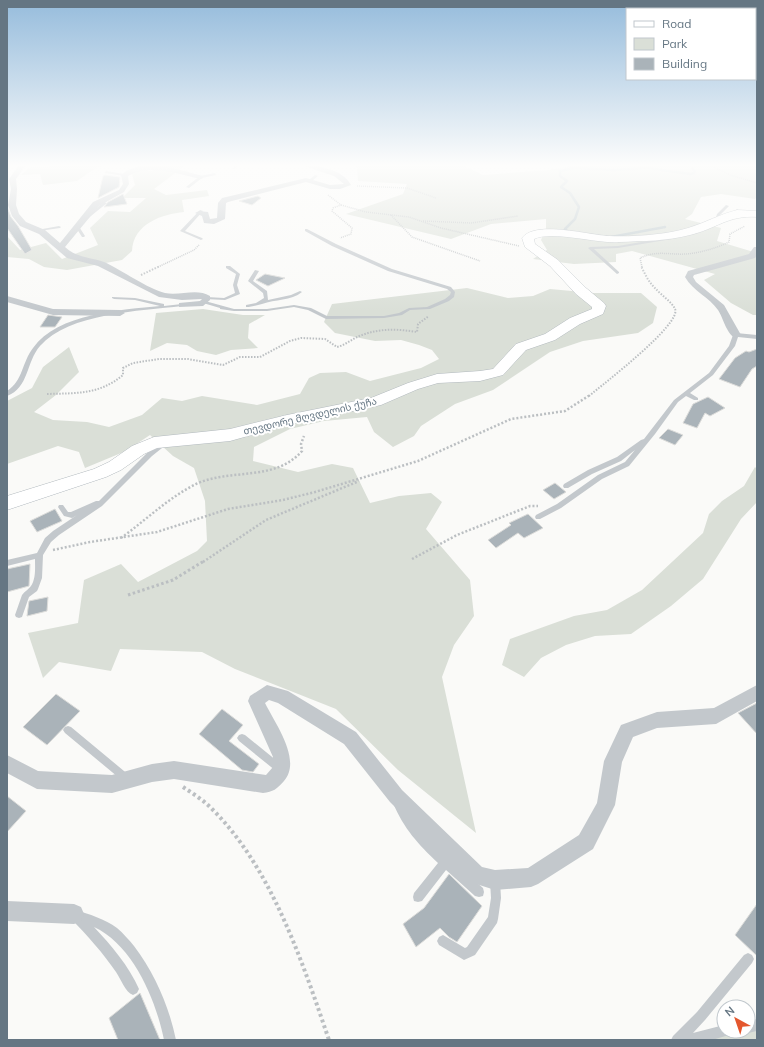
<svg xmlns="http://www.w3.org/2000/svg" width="764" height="1047" font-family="Mulish,'Noto Sans Georgian',sans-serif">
<rect width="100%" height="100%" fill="#fafaf8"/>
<path fill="#dadfd7" d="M51 165H105L94 169 77 181 43 185 40 174 21 175 30 167H50Z
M164 165H186L154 189 166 195 207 190 209 196 182 200 184 212C162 214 133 224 132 251L122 260 67 270 44 267 29 259 7 257V236L20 250 46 243 62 259 98 245 90 228 108 211 130 212 146 198H122L135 185 132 174 145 169 151 171Z
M353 165H462L483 175 549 170 576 165H757V197L755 199 721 194 701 197 692 214 685 219 721 228 717 241 757 253V315H753L731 303 704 280 715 274 632 251 616 254V262L574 264 533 259 547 250 541 240 546 228V219L491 224 451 239 346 214 403 194 407 184 358 181 357 168Z
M467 288 508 298 533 296 550 289 594 293H641L657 307 653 323 638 333 583 341 550 352 493 390 455 404 421 426 414 436 393 447 374 432 367 417 324 421 290 429 254 447 253 461 298 472 332 464 353 468 370 503 399 496 431 493 442 502 426 529 470 580 474 616 454 645 442 677 476 833 398 770 336 709 235 669 202 652 120 649 111 671 59 662 43 678 28 633 78 623 84 580 121 564 138 582 197 551 207 541 205 501 194 468 173 456 150 435 126 451 85 468 79 452 58 446 7 464V401L32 388 43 367 69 347 79 372 56 395 34 412 53 420 87 422 109 427 142 415 162 398 182 401 202 396 257 405 300 394 309 378 320 373 346 372 370 381 421 368 439 359 432 350 419 345 401 340 375 341 335 333 324 322 332 304Z
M203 309 243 315H265L249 324 248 338 258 348 231 350 216 355 197 351 187 345 167 343 150 351 156 313Z
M755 467 757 469V502L741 519 703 579 671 606 631 634 595 636 566 645 541 658 524 677 502 665 510 639 574 616 607 610 642 590 703 533 709 514 722 501 744 486Z
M757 1031V1040H684L690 1035Z"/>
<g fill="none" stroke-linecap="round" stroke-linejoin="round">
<path stroke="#bbc7cb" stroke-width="2.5" d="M568 232 565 229 575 219 579 207 570 193 561 187 567 181 560 176V171L574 168 614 170 648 168 690 174 694 173 695 171 692 168 695 165
M611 237 665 227"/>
</g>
<path fill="#aab3b9" stroke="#dcdcda" d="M105 175 120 177 119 187 98 198 103 176Z
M123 194 127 204 104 207 108 202Z
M258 196 261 198 252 205 239 201Z
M7 207 11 217 18 226 32 250 25 254 7 228Z
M265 274 285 278 268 286 256 280Z
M48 315 62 317 55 327H40Z
M757 349V366L752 369 740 387 719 379 735 358 746 351 749 352Z
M708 397 725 408 710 416 705 413 697 428 683 423 693 404Z
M668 429 683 435 675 445 659 438Z
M555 483 566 492 554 499 543 490Z
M55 509 62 521 37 532 30 521Z
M528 514 543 528 524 538 518 533 496 548 488 540 511 525 509 523Z
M30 564 29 586 7 592V569Z
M48 597 47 611 27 616 29 601Z
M56 694 80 711 47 745 23 727Z
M757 703V734L738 713Z
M222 709 243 725 229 741 259 764 253 772 242 770 199 734Z
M7 796 26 811 7 832Z
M449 874 482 906 457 942 449 937 440 928 416 947 403 924 424 908Z
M757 904V956L735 935Z
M140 993 160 1040H118L109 1018Z"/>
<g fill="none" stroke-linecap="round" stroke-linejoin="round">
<defs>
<path id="secondary" d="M737 210 757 211V217C728 215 716 229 690 235 667 241 643 241 619 242 597 244 552 230 534 239L535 244 558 260 586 288 604 303 606 306 603 314 580 324 555 340 526 350 503 375 480 381 438 383 418 389 381 405 287 425 230 441 157 448 144 454 121 470 106 477 7 510V496L94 469 109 462 132 446 154 437 230 429 287 415 371 398 408 383 437 374 480 371 493 369 516 344 545 334 570 318 592 309V307L576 294 550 266 525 247 522 238C535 220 589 235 609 236 631 237 666 235 688 228 705 223 720 214 737 210Z"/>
</defs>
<use href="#secondary" stroke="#b3babf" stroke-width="1"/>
<path stroke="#bbbfc2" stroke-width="1.5" stroke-dasharray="1 1" stroke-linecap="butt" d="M710 165 730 175 757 183
M357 186 407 188 436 198
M328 195 341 205 333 208 332 211 352 228 351 234 340 238
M341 205 366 212 409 217 441 228 519 246
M391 215 412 237 480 261
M423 221 471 223 518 216
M158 267 194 250 199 245
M642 267 640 258C656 250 670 255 686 254 700 253 717 248 729 242L730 234 745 226"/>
<path stroke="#bbbfc2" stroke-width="2" stroke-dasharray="1.5 1.5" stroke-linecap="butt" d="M141 275 160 266
M47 394C76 393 99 395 123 375V368L133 363 159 359H188L223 365 240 357H260L290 341 301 338 325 339 337 347C346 345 353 338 362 335 381 328 398 329 417 332L418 324 429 316
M589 396C602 385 682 324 675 309 672 302 661 295 656 289 649 283 645 274 641 266"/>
<path stroke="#bbbfc2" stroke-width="2.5" stroke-dasharray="2 2" stroke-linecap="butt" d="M121 538C146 520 168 498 196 484 231 468 275 482 302 451L301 444 304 436
M53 550 90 542 157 532 228 509 283 500 315 492 418 461 511 419 565 411 590 395
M412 559 457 535 530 506H538
M203 562 266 520 359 481"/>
<path stroke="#bbbfc2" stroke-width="3" stroke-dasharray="2.5 2.5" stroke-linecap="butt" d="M128 595 173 580 204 561"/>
<path stroke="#bbbfc2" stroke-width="4" stroke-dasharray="3 3" stroke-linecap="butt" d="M183 787C192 793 202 799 210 807 271 866 302 961 329 1040"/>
<path fill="#c3c8cc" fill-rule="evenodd" d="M235 165H238L235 169H233Z
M106 171 124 174 126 175 124 176 105 173Z
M215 173 216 175 202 178 189 188 186 187 200 176Z
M315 175 318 176 312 181H310V179Z
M104 202 107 203 86 220H84V218Z
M726 205 729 206 720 215 717 221H715L717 214Z
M200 210 203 211 185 231 202 238 203 239 201 240 180 231Z
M76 225H78L85 236 84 237H82L75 226Z
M59 226 61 227 60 228 39 231 37 230Z
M305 229H307L336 244 392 269 451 287 455 292 454 297 449 301 430 309 410 310 402 315 384 318 326 319 308 310 294 307 267 311H234L220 309V308L203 303V302L205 301 234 309H267L294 305 311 308 327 316H384L399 313 409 308 427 307 445 299 450 295 451 292 447 289 388 271 332 246 305 231Z
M671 237 673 238 672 239 618 248 594 249 619 272V273L617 274 588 248 590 247 618 246Z
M226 266H230L240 274 237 285 240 294 225 300 205 299V298L207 297 224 298 235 293 233 285 236 274 226 268Z
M255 270 259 271 253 281 267 291 268 300 291 295 300 291 302 292C291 301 275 299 262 304 257 305 252 307 246 307V305L256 303 264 298 263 293 248 281Z
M112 297 135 298 164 304V306L182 304 184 305 182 306C140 311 69 313 40 346 26 362 29 388 7 396V391C23 381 22 362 33 348 58 313 121 310 160 306L135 300 114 299 112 298Z
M736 333 757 335V339L738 337 735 346 713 375 690 393 698 398V400H694L686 396 678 402 655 434 629 466 602 479 561 508 540 519H536L535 517 536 515 557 504 598 475 625 462 635 450 621 461 592 474 568 488H564L563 486 564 484 588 470 617 457 641 440 644 439 674 400 709 373 729 346 733 335Z
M165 441 168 443 167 444 152 456 102 506 59 535 51 542 43 555 42 578 38 589 37 591 29 597 22 617 19 618 16 617 15 615 22 595C25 591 29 589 31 586 36 578 35 568 35 559L7 566V560L37 553 45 538 53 531 77 515 72 518 64 516 58 507 59 505H63L68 512H71L96 501H99L148 452Z
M68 726 71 727 130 776 132 779 130 782 127 784 124 782 65 733 63 730 65 727Z
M242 734 245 735 282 765 284 768 282 771 279 773 276 771 239 741 237 738 239 735Z
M398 798 401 800C411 823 428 839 446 856L450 857 451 860 483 888 484 892 483 896 479 897 475 896 446 870 422 901 418 902 414 901 413 897 414 893 438 863C418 844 404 829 393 803L395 800Z
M495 876 499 877 500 881 501 898 498 919 497 923 475 955 464 960 439 945 437 941 439 937 443 935 465 948 467 947 488 917 491 898 490 881 491 877Z
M75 910C89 914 105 919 117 928 123 933 129 940 134 946 155 974 169 1006 176 1040H164C156 1000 133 945 94 927 111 945 129 966 139 989L137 993 133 995C125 992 121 979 116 972 103 953 87 935 71 919L70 915 71 911Z
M748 953 752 955 754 959 752 963 705 1020 693 1033 724 1025V1031H731L729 1035 712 1040H671L673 1036 697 1012 744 955Z
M757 1019V1031L748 1033 744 1031H748V1021Z"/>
<path fill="#c3c8cc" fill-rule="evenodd" d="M19 165H26L16 179 17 189 16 205 19 214 26 222 45 230 60 243 93 202 119 190 123 184 121 175C141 156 180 170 203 176V178L201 179C177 174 151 163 128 176L129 184 124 192 99 206 65 247C77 258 90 257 104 262 122 270 148 289 165 293 180 296 197 288 210 296V300L203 306 179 307V303L200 301 202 299 182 300 159 297 98 266 67 258 39 234 20 226 12 216 8 205 11 189 9 179Z
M301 165C317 165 343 169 351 185L340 189H330L306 182 228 202 226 203 225 219 214 224 204 223 202 216 195 213 199 211 208 212 210 219 217 218 218 203 222 198 306 178 330 185 344 184 334 176Z
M754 247H757V255L755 258 694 275 693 277 696 282 724 305 741 335 736 338C727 336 723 317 718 310 709 297 693 291 685 277L688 271 749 254Z
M7 296 53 309 120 310 125 313 120 316 53 315 7 302Z
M267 685 288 691 356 732 402 790 482 867 495 870 528 868 579 835 597 803 604 761 621 725 657 712 714 708 757 685V701L716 724 657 728 633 737 622 762 615 805 593 849 538 884 531 887 495 890 470 882 390 802 344 744 278 703 269 700 265 703C276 725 302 760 284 781 277 789 273 792 263 793L174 779 152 782 112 793 37 789 7 773V755L38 771 112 775 152 764 174 761 266 775 273 767V757L248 701 250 696Z
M7 901 74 904 81 907 84 914 81 921 74 924 7 921Z"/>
<use href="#secondary" fill="#fff" fill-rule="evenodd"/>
</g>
<linearGradient id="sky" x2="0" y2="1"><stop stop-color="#96bcdc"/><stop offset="0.53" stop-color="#fdfdfc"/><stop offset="1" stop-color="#fdfdfc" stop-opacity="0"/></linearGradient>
<rect width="764" height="312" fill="url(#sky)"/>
<g text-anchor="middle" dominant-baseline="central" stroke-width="4" stroke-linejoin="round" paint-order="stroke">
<g font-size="10" fill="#657683" stroke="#fff">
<text transform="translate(310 416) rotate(-13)">თევდორე მღვდელის ქუჩა</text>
</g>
</g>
<rect width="764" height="1047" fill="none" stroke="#657683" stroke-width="16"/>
<rect x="626" y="8" width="130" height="72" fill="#ffffff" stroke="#c1c8cd"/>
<rect x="634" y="21" width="20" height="6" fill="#ffffff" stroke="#c1c8cd"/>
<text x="662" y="28" font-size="12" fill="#657683">Road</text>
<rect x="634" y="38" width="20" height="12" fill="#dadfd7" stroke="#c1c8cd"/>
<text x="662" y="48" font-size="12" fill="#657683">Park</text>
<rect x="634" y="58" width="20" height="12" fill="#aab3b9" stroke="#c1c8cd"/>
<text x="662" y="68" font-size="12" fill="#657683">Building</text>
<g transform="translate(736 1019) rotate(320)"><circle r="19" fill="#ffffff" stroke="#c1c8cd"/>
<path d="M0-3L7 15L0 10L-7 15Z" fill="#e4572e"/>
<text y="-6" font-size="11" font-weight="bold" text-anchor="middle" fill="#657683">N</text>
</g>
</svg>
